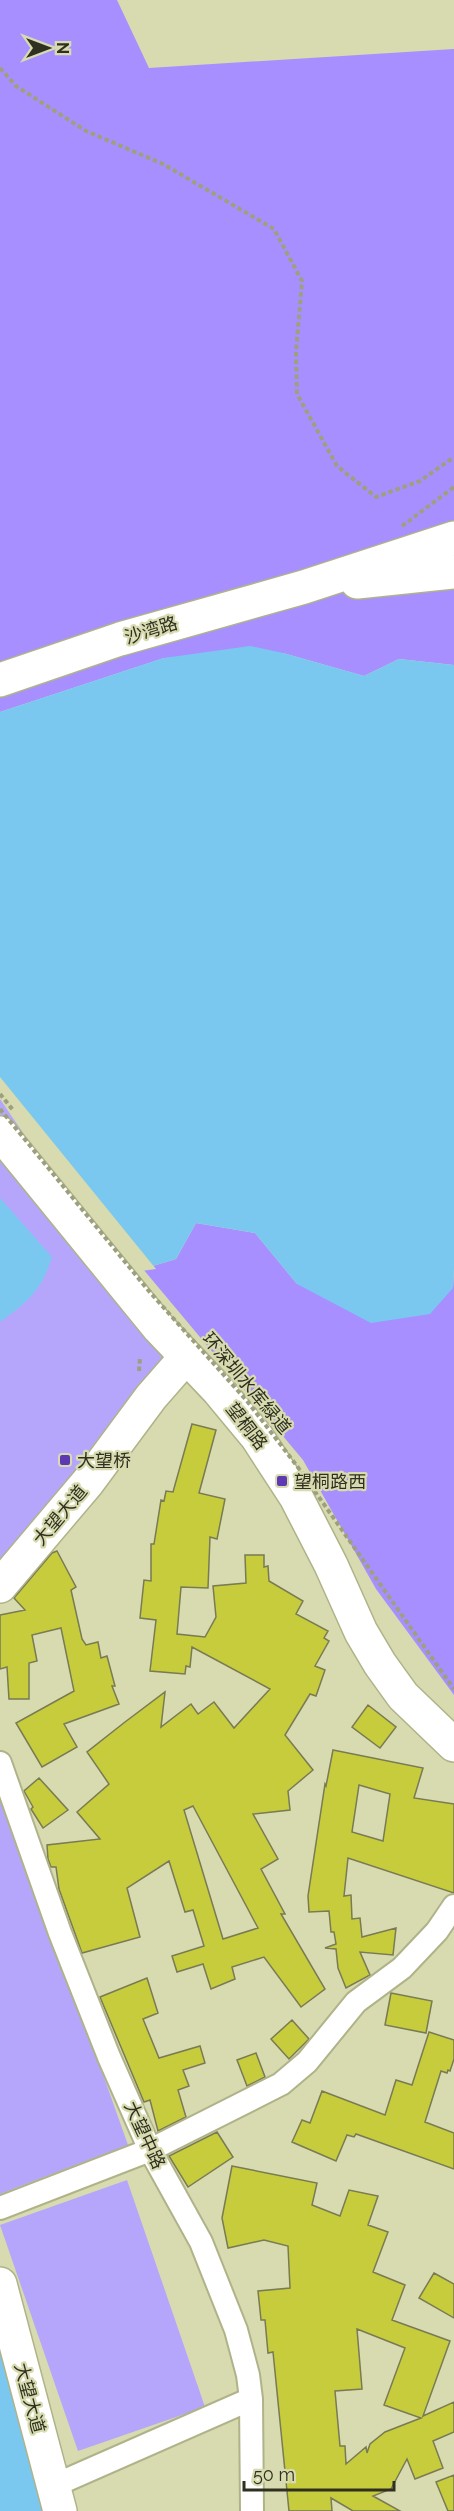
<svg xmlns="http://www.w3.org/2000/svg" width="454" height="2511" font-family="Raleway,'Noto Sans SC',sans-serif">
<rect width="100%" height="100%" fill="#d7dbaf"/>
<path fill="#b6a6fb" d="M0 1099 173 1353 0 1569Z
M0 1784 128 2145 0 2194Z
M127 2180 205 2407 78 2451 0 2225Z"/>
<path fill="#a78fff" d="M0 0H117L149 68 454 49V665L399 659 364 676 283 653 164 658 0 712Z
M196 1223 255 1233 297 1284 453 1288 454 1268V1695L376 1589 303 1460 143 1269 176 1259Z"/>
<path fill="#7ac8f0" d="M250 646 283 653 364 676 399 659 454 665V1268L453 1288 430 1314 371 1323 297 1284 255 1233 196 1223 176 1259 143 1269 0 1091V712L164 658Z
M0 1198 52 1257C41 1291 29 1301 0 1322Z
M0 2352 46 2511H0Z"/>
<path fill="#d7dbaf" d="M0 1077 156 1269 141 1271 0 1096Z"/>
<path fill="#c7cc3d" stroke="#787b53" stroke-width="1.5" fill-rule="evenodd" d="M192 1424 216 1430 199 1493 225 1499 217 1539 210 1537 208 1588 181 1587 177 1634 205 1637 216 1617 213 1586 246 1583 245 1555H264V1567L268 1566 269 1581 303 1601 296 1614 328 1631 324 1638 329 1641 315 1666 325 1670 316 1696 310 1694 285 1735 313 1770 288 1791 290 1810 253 1814 278 1859 261 1869 285 1914H281L325 1989 301 2007 264 1957 232 1967 235 1979 211 1989 203 1964 177 1972 172 1956 204 1946 193 1910 185 1912 169 1861 127 1888 140 1937 82 1953 59 1889 56 1867H51L48 1859 47 1845 100 1839 77 1812 109 1784 87 1752 125 1722 165 1692 161 1727 191 1704 198 1714 214 1702 234 1728 270 1689 192 1647 190 1667 186 1666 185 1674 150 1671 156 1620 140 1618 144 1580 151 1581V1544H154L161 1500 164 1501 166 1491 173 1492ZM193 1806 258 1928 223 1939 184 1810Z
M57 1551 76 1587 71 1590 82 1639 86 1645 98 1642 101 1658 107 1656 115 1686H112L119 1704 64 1724 77 1747 42 1767 16 1723 74 1691 61 1628 32 1635 37 1661 29 1663V1699H9L7 1667 0 1669V1615L25 1610 14 1598 52 1553Z
M368 1705 396 1727 380 1748 352 1727Z
M333 1750 423 1768 414 1798 454 1804V1893L348 1858 344 1896 351 1895 352 1919 360 1918 362 1937 396 1928 393 1955 360 1952 370 1975 346 1988 338 1968 336 1949 325 1948 336 1944 334 1932H331L329 1911 309 1912 308 1896 325 1784 326 1786ZM359 1785 390 1794 383 1841 352 1832Z
M39 1778 68 1810 43 1828 31 1809 33 1807 24 1791Z
M147 1978 158 2013 143 2019 159 2058 200 2046 205 2063 183 2070 189 2086 178 2090 186 2117 158 2131 150 2100 144 2102 100 1997Z
M391 1993 432 2001 426 2033 385 2025Z
M292 2020 309 2039 289 2059 271 2039Z
M429 2032 454 2040V2059L450 2071 448 2070 447 2073 441 2071 425 2122 454 2133V2169L356 2134 354 2137 347 2135 336 2161 292 2142 302 2120 310 2123 322 2091 385 2115 396 2080 412 2085Z
M256 2053 265 2077 247 2086 237 2060Z
M217 2132 233 2157 188 2187 169 2156Z
M232 2166 317 2183 312 2205 340 2216 349 2190 378 2196 368 2225 388 2232 373 2272 405 2285 392 2320 450 2341 423 2416 454 2402V2432L433 2441 443 2468 415 2479 407 2459 391 2489 373 2496 400 2511H353L331 2498 332 2511H289L273 2352 268 2353 265 2320H261L258 2291 290 2288 288 2246 264 2240 228 2248 222 2218ZM357 2329 405 2348 384 2405 421 2418 385 2432 370 2444 367 2453 366 2447 346 2464 345 2446H340L335 2391 362 2389Z
M434 2273 454 2284V2318L419 2298Z
M454 2475V2511H448L436 2482Z"/>
<g fill="none" stroke-linecap="round" stroke-linejoin="round">
<defs>
<path id="street" d="M0 1763 60 1933 109 2057 150 2150 201 2242 236 2330 248 2375 251 2399 252 2511
M0 2208 150 2150 281 2084 307 2062 356 2002 402 1968 437 1931 454 1906
M53 2486 251 2399"/>
<path id="secondary" d="M0 1133 159 1328 218 1390 257 1437 296 1497 331 1565 361 1632 380 1664 403 1696 454 1745
M0 1586 88 1482 151 1397 186 1357
M0 2284 60 2511"/>
<path id="primary" d="M357 582 454 572
M0 680 120 639 304 587 454 538"/>
</defs>
<use href="#street" stroke="#b0b389" stroke-width="26"/>
<use href="#secondary" stroke="#b0b389" stroke-width="36"/>
<use href="#primary" stroke="#b0b389" stroke-width="36"/>
<path stroke="#9da07d" stroke-width="4" stroke-dasharray="4.5 3" stroke-linecap="butt" d="M0 68 16 86 86 131 163 164 274 229 302 281 296 352 297 394 337 466 376 497 420 481 454 457
M402 526 454 487
M0 1094 13 1110
M139 1371 140 1357"/>
<use href="#street" stroke="#fff" stroke-width="22"/>
<use href="#secondary" stroke="#fff" stroke-width="33"/>
<use href="#primary" stroke="#fff" stroke-width="33"/>
<path stroke="#9da07d" stroke-width="4" stroke-dasharray="4.5 3" stroke-linecap="butt" d="M0 1109 148 1290 247 1401 297 1466 454 1689"/>
</g>
<g fill="#5e3ab2" stroke="#d7dbaf" stroke-width="2">
<rect x="59" y="1454" width="12" height="12" rx="3"/>
<rect x="276" y="1475" width="12" height="12" rx="3"/>
</g>
<g text-anchor="middle" dominant-baseline="central" stroke-width="4.5" stroke-linejoin="round" paint-order="stroke">
<g font-size="18" fill="#2f301f" stroke="#d7dbaf">
<text transform="translate(151 630) rotate(-17)">沙湾路</text>
<text transform="translate(247 1383) rotate(50)">环深圳水库緑道</text>
<text transform="translate(247 1426) rotate(52)">望桐路</text>
<text transform="translate(60 1515) rotate(-50)">大望大道</text>
<text transform="translate(145 2135) rotate(65)">大望中路</text>
<text transform="translate(30 2398) rotate(75)">大望大道</text>
</g>
<g font-size="18" fill="#2f301f" stroke="#d7dbaf" text-anchor="start">
<text x="77" y="1460">大望桥</text>
<text x="294" y="1481">望桐路西</text>
</g>
</g>
<g transform="translate(48 48) rotate(90)" stroke="#d7dbaf" stroke-width="4.5" paint-order="stroke">
<path d="M0-4.5L10 22L0 15L-10 22Z" fill="#2f301f"/>
<text y="-9" font-size="16" font-weight="bold" text-anchor="middle" fill="#2f301f">N</text>
</g>
<path d="M244 2481v9h150v-9" fill="none" stroke="#2f301f" stroke-width="3"/>
<text x="253" y="2481" font-size="18" fill="#2f301f" stroke="#d7dbaf" stroke-width="4.5" paint-order="stroke">50 m</text>
</svg>
